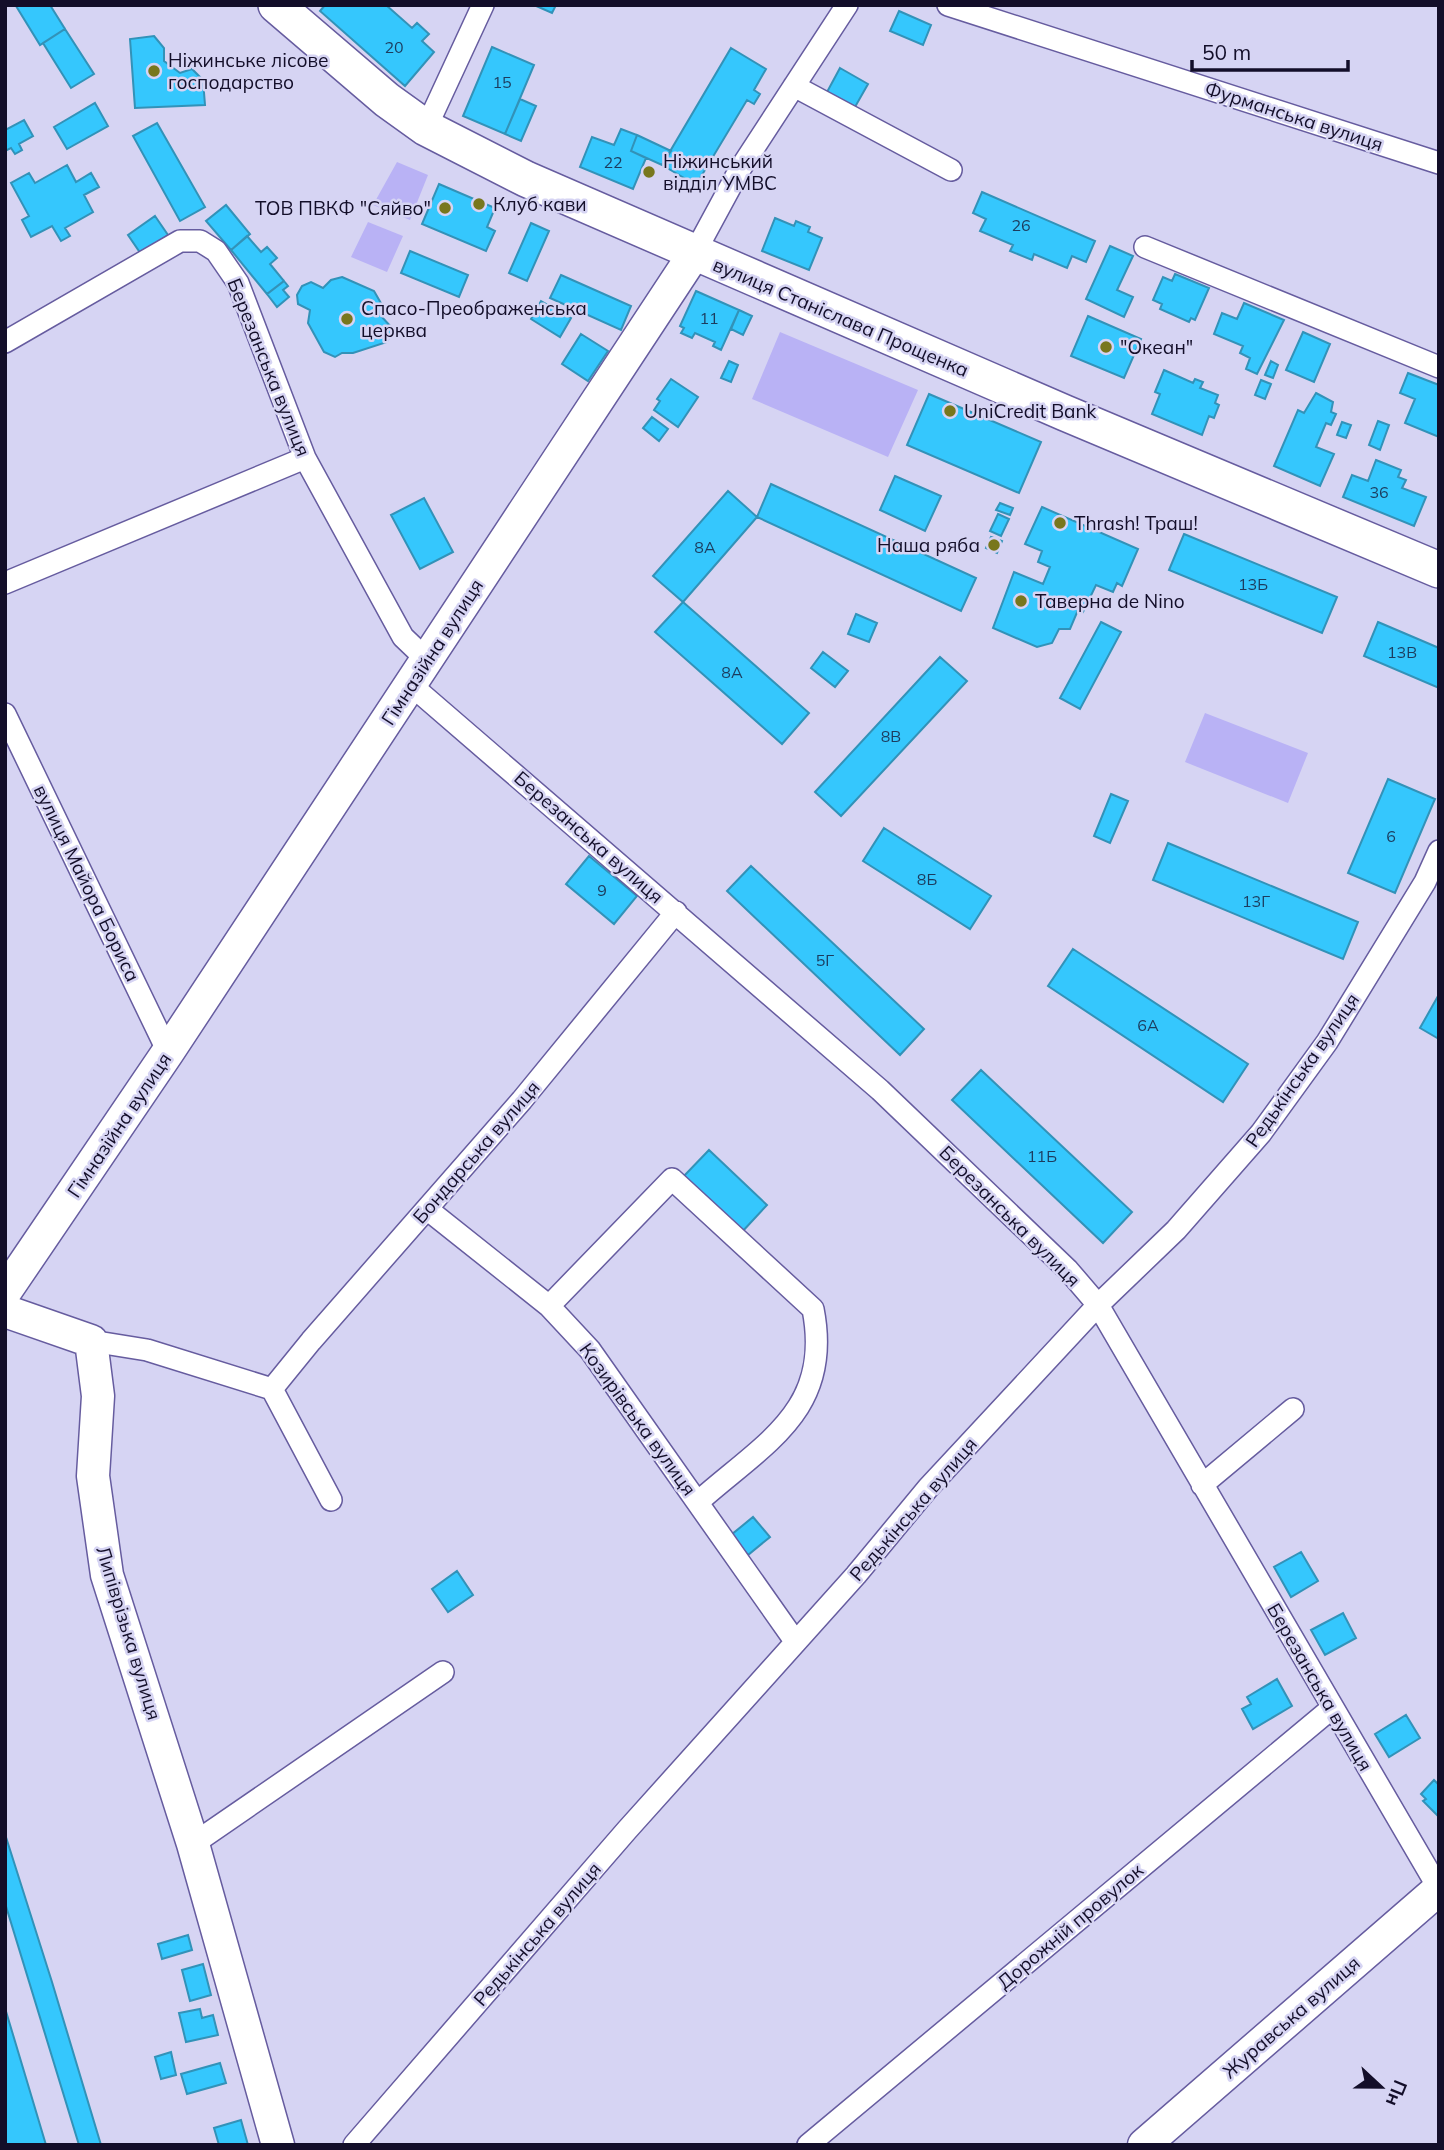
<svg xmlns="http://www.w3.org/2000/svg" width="1444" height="2150" font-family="Mulish,sans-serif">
<rect width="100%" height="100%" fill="#d6d4f3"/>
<path fill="#b9b2f5" d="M397 162 428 175 410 220 373 205Z
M368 222 403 236 387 272 351 257Z
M780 332 918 390 888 457 752 399Z
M1205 713 1308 753 1288 803 1185 762Z"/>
<path fill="#35c7fd" stroke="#3292b8" stroke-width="2" d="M50 5 65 29 40 45 16 6Z
M325 5H386L412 28 417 23 429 34 422 41 434 52 405 86 320 11Z
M534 5H556L552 13Z
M899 11 931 25 923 45 890 31Z
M65 29 94 74 71 88 43 43Z
M154 36 164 48V61L180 73 192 69 203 80 205 105 135 108 130 39Z
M492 47 534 65 505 134 463 116Z
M731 48 766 69 754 90 760 94 754 104 747 100 696 185 662 165Z
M840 68 868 84 855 107 827 92Z
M520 99 536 106 521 141 505 134Z
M95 103 108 126 67 149 54 127Z
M24 120 33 136 19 144 22 150 15 154 11 148 5 151V130Z
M157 123 205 207 180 221 133 136Z
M621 129 637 135 631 151 646 158 633 189 580 167 592 137 614 145Z
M637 135 671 151 662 165 631 151Z
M67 165 76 182 91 173 99 187 84 195 93 212 65 228 70 236 61 241 52 226 31 237 22 220 29 216 11 183 29 173 35 183Z
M439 184 495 208 487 227 495 231 486 251 422 224Z
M982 192 1095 241 1086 262 1072 256 1067 268 1034 254 1032 260 1010 251 1013 245 980 231 986 219 973 213Z
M226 205 250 234 231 250 206 221Z
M155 216 168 235 141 254 128 235Z
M775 218 794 226 796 221 810 227 808 232 822 238 809 270 762 251Z
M531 223 549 231 527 281 509 273Z
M247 236 261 252 267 247 277 258 270 264 284 281 267 294 231 250Z
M1110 246 1133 256 1117 290 1133 297 1124 317 1086 299Z
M410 251 468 275 459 297 401 273Z
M1175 274 1209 288 1195 320 1191 318 1189 322 1160 309 1162 304 1153 300 1163 277 1172 281Z
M561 275 631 306 621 330 550 298Z
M342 277 374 291 382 305 380 315 393 329 387 342 353 353H342L335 357 324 352 308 323 310 310 298 304 297 295 302 286 311 282 323 288 331 280Z
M284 281 288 286 283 290 289 297 277 307 267 294Z
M696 291 739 310 721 350 713 346 715 342 695 333 692 338 681 333 684 328 680 326Z
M541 301 571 318 560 337 531 319Z
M1244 303 1284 320 1257 374 1246 369 1250 358 1240 353 1243 346 1214 334 1222 313 1237 319Z
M739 310 752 316 743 335 731 329Z
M1088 316 1141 339 1124 378 1071 356Z
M1303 332 1330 344 1314 382 1286 370Z
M581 334 608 351 588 381 562 364Z
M729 361 738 365 731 382 721 378Z
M1271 361 1278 365 1273 378 1265 375Z
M1164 370 1193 383 1195 379 1203 382 1200 388 1218 395 1215 403 1219 405 1214 418 1209 416 1202 435 1152 414 1160 394 1155 392Z
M1408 373 1439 385V437L1405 423 1415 399 1400 393Z
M671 379 698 397 678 427 654 410 660 401 657 399Z
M1261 380 1271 384 1265 399 1255 395Z
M1316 393 1333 402 1331 412 1336 414 1331 425 1326 423 1316 447 1334 454 1320 486 1274 466 1298 410 1304 413Z
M929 394 1041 442 1019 493 907 445Z
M652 417 668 429 659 441 643 428Z
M1378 421 1389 425 1380 450 1369 445Z
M1342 422 1351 425 1346 438 1337 435Z
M1376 460 1401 470 1398 477 1406 480 1402 488 1426 497 1414 526 1343 497 1352 475 1368 481Z
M895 476 941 496 925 531 880 510Z
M771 484 976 578 961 611 757 517Z
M728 491 757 517 683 602 653 576Z
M424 498 453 552 420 569 391 515Z
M1000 503 1013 508 1010 515 996 510Z
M1042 507 1138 549 1122 586 1117 583 1113 592 1096 585 1083 612 1078 610 1070 629H1059L1052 643 1037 647 993 628 1014 572 1043 584 1050 567 1038 562 1042 551 1025 544Z
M998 514 1009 519 1001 536 990 531Z
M1184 534 1337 597 1322 633 1169 570Z
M991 537 1002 541 997 553 986 548Z
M683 602 809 713 782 744 655 632Z
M856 614 877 623 869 642 848 634Z
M1101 622 1121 632 1080 709 1060 698Z
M1378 622 1439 648V688L1364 656Z
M823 652 848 671 835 687 811 668Z
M940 657 967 681 841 816 815 792Z
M1388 779 1435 799 1395 893 1348 873Z
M1111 794 1128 801 1110 843 1094 836Z
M884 828 991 896 970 929 863 861Z
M1168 843 1358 922 1343 959 1153 880Z
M589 856 637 896 614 924 566 884Z
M751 866 924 1029 900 1055 727 891Z
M1073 949 1248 1064 1223 1102 1048 986Z
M1438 996H1439V1039L1420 1028Z
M981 1070 1132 1212 1103 1243 952 1100Z
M709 1150 767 1205 741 1233 682 1178Z
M753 1517 770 1537 748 1555 731 1535Z
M1301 1552 1318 1581 1291 1597 1274 1567Z
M457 1571 473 1595 448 1612 432 1589Z
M1343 1613 1356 1638 1325 1655 1311 1630Z
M1277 1679 1292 1706 1253 1729 1242 1709 1251 1704 1247 1697Z
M1406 1715 1420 1738 1389 1757 1375 1734Z
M1434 1780 1439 1785V1817L1423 1801 1426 1799 1421 1794Z
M5 1834 52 1982 101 2145H79L5 1903Z
M188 1935 192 1950 162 1959 158 1944Z
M203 1964 211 1995 190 2001 182 1970Z
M5 2008 26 2078 46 2145H5Z
M200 2009 202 2018 213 2015 218 2035 186 2042 179 2013Z
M171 2052 176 2075 161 2079 155 2057Z
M220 2063 226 2083 187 2094 181 2074Z
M241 2120 248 2145H219L214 2128Z"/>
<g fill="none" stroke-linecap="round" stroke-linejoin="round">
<defs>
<path id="street" d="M948 5 1439 163
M794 86 951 170
M426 128 483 5
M1145 247 1439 367
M694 254 740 169 847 5
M5 342 180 241H200L216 251 238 283 305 458 403 637 427 660
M5 583 305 458
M411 685 880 1090 1068 1270 1098 1305 1439 1889
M5 714 168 1052
M427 1209 549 1306 590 1350 795 1641
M549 1306 672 1179 813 1309C833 1411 764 1443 698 1502
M91 1341 147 1350 272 1389 331 1500
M272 1389 311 1341 522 1100 676 912
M1202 1485 1293 1409
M193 1844 443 1672
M354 2145 627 1830 856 1575 928 1488 1098 1305 1176 1230 1261 1133 1327 1042 1425 882 1439 851
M808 2145 1332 1708"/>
<path id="secondary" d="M5 1292 168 1052 694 254
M5 1311 91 1341 98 1396 93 1476 107 1575 193 1844 278 2145
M1144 2145 1439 1889"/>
<path id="primary" d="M276 5 387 100 426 128 526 179 1065 413 1439 570"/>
</defs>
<use href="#street" stroke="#665c9f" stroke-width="24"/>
<use href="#secondary" stroke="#665c9f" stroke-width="35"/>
<use href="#primary" stroke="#665c9f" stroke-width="38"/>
<use href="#street" stroke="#fff" stroke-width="21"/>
<use href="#secondary" stroke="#fff" stroke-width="32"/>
<use href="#primary" stroke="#fff" stroke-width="35"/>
</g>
<g fill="#78771d" stroke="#d6d4f3" stroke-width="2.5">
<circle cx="154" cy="71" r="7"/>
<circle cx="649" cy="172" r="7"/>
<circle cx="479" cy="204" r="7"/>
<circle cx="445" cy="208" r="7"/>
<circle cx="347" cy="319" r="7"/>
<circle cx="1106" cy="347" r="7"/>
<circle cx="950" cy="411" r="7"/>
<circle cx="1060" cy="523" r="7"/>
<circle cx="994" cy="545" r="7"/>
<circle cx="1021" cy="601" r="7"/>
</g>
<g text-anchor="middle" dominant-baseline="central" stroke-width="5" stroke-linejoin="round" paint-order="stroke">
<g font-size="16" fill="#1c3c5e">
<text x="394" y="47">20</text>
<text x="502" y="82">15</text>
<text x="613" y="162">22</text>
<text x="1021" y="225">26</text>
<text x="709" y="318">11</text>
<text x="1379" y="492">36</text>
<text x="705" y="547">8А</text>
<text x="1253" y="584">13Б</text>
<text x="1402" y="652">13В</text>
<text x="732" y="672">8А</text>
<text x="891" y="736">8В</text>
<text x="1391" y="836">6</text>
<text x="927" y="879">8Б</text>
<text x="602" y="890">9</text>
<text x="1256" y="901">13Г</text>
<text x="825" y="960">5Г</text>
<text x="1148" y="1025">6А</text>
<text x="1042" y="1156">11Б</text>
</g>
<g font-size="19" fill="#130e29" stroke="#d6d4f3" text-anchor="start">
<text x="168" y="60">Ніжинське лісове<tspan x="168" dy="22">господарство</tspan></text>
<text x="663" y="161">Ніжинський<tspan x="663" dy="22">відділ УМВС</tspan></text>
<text x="493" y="204">Клуб кави</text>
<text x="431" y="208" text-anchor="end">ТОВ ПВКФ "Сяйво"</text>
<text x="361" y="308">Спасо-Преображенська<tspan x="361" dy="22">церква</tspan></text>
<text x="1120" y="347">"Океан"</text>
<text x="964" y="411">UniCredit Bank</text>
<text x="1074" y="523">Thrash! Траш!</text>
<text x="980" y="545" text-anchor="end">Наша ряба</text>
<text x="1035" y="601">Таверна de Nino</text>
</g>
<g font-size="19" fill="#130e29" stroke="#d6d4f3">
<text transform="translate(1294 116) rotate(18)">Фурманська вулиця</text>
<text transform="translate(841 317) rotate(23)">вулиця Станіслава Прощенка</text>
<text transform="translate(269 367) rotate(68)">Березанська вулиця</text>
<text transform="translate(432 652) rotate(-57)">Гімназійна вулиця</text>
<text transform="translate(589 837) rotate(41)">Березанська вулиця</text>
<text transform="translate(87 883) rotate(64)">вулиця Майора Бориса</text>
<text transform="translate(1302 1070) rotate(-55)">Редькінська вулиця</text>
<text transform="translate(119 1125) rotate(-56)">Гімназійна вулиця</text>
<text transform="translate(476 1152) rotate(-49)">Бондарська вулиця</text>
<text transform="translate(1010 1216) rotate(45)">Березанська вулиця</text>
<text transform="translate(638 1419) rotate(54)">Козирівська вулиця</text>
<text transform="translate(913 1509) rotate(-49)">Редькінська вулиця</text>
<text transform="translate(129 1633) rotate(73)">Липіврізька вулиця</text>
<text transform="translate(1320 1687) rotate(60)">Березанська вулиця</text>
<text transform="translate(1070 1926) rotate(-40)">Дорожній провулок</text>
<text transform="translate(537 1934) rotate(-49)">Редькінська вулиця</text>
<text transform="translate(1291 2017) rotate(-41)">Журавська вулиця</text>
</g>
</g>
<rect width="1444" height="2150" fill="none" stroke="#130e29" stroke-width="14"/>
<g transform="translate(1381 2087) rotate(112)" stroke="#d6d4f3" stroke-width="5" paint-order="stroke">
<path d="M0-5L12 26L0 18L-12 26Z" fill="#130e29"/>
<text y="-10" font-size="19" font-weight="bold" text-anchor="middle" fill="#130e29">Пн</text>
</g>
<path d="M1192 60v10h156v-10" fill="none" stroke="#130e29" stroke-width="3.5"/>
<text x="1202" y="60" font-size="21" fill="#130e29" stroke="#d6d4f3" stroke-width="5" paint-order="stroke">50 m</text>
</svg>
